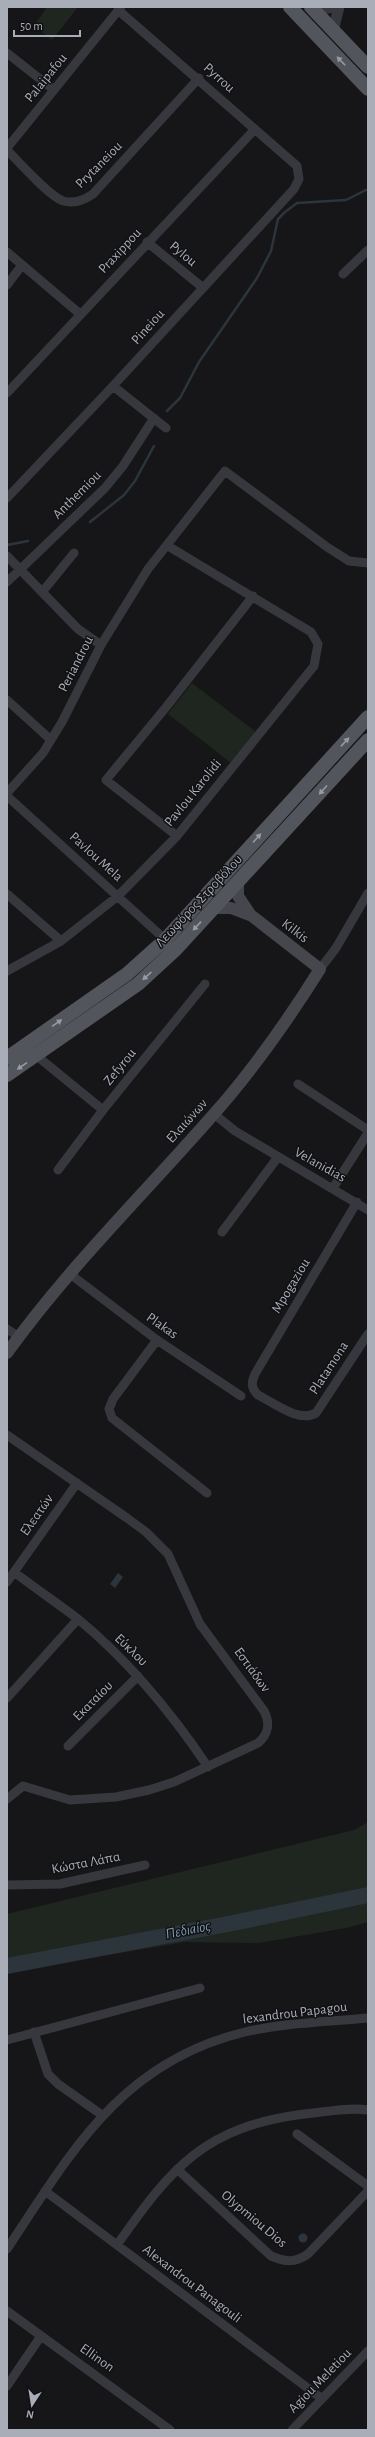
<svg xmlns="http://www.w3.org/2000/svg" width="375" height="2437" font-family="'Alegreya Sans',sans-serif">
<rect width="100%" height="100%" fill="#161618"/>
<path fill="#1e261f" d="M47 7H78L52 40 34 26Z
M192 683 256 732 231 763 168 714Z
M368 1822V1922L346 1928 259 1943 185 1942 7 1972V1914L354 1830Z"/>
<path fill="#2c353c" d="M118 1573 123 1577 115 1588 110 1584Z
M298.5 2238a4.5 4.5 0 1 1 9 0a4.5 4.5 0 1 1-9 0Z"/>
<g fill="none" stroke-linecap="round" stroke-linejoin="round">
<path stroke="#2c353c" stroke-width="2.5" d="M167 411 180 398 199 362 257 278 271 251 278 219 285 212 297 203 346 200 368 189
M90 522 124 495 135 481 154 446
M7 545 28 541"/>
<path stroke="#2c353c" stroke-width="16" d="M7 1966 233 1923 368 1895"/>
<path stroke="#37383d" stroke-width="9" d="M7 53 54 90
M7 148 121 7
M7 150C19 162 49 196 63 201 75 204 84 200 93 194L199 78
M147 242 202 287
M7 252 80 314
M343 274 368 250
M7 285 22 265
M113 386 166 428
M7 393 255 129
M7 498 113 386 294 189 299 179 297 166 118 10
M7 556 78 629 101 645
M7 582 105 488 123 466 154 418
M43 591 74 553
M7 700 51 740
M7 793 43 753 62 722 101 645 148 569 225 471 327 547 349 561 368 563
M7 796 169 943
M177 836 106 780 167 706 253 596
M7 894 61 941
M320 969 336 948 368 893
M7 971 61 941 118 896 177 836 314 666 318 644 311 632 168 546
M32 1052 103 1110
M298 1084 368 1130
M214 1114 235 1131 368 1210
M58 1170 103 1110 205 984
M333 1188 368 1133
M357 1202 255 1374C251 1383 251 1388 258 1395 274 1403 299 1423 316 1413L368 1334
M222 1232 278 1157
M70 1274 157 1340 241 1396
M7 1329 19 1337
M157 1340 113 1399 109 1409 112 1418 207 1493
M7 1435 127 1518 146 1532 168 1554 200 1624 264 1711C270 1722 269 1734 258 1743L174 1782 149 1790 116 1797 70 1800 23 1786 7 1799
M14 1572C35 1588 57 1603 78 1619 129 1661 171 1712 208 1767
M7 1582 77 1483
M7 1698 78 1619
M68 1746 138 1676
M7 1885 60 1884 145 1865
M34 2032 48 2074 58 2084 102 2115
M7 2040 200 1988
M297 2134 368 2186
M177 2169 271 2256C285 2262 295 2263 308 2254L368 2191
M45 2191 321 2398
M117 2245C172 2167 204 2127 304 2114 325 2112 348 2107 368 2110
M7 2249C72 2151 121 2062 245 2032 284 2023 327 2022 368 2018
M7 2311 170 2430
M7 2386 41 2336
M292 2430 368 2351"/>
<path stroke="#37383d" stroke-width="11" d="M314 10 334 7
M333 31 339 7"/>
<path stroke="#45474d" stroke-width="12" d="M238 883V896L250 914
M7 1353C68 1268 144 1194 213 1115 253 1070 288 1020 320 969L252 916 231 908H215"/>
<path stroke="#53555c" stroke-width="14" d="M290 7 368 89
M311 7 368 67
M7 1058 127 974 165 940 368 717
M7 1075 138 984 176 949 368 740"/>
</g>
<defs><path id="oneway-solid" d="M-6-.8H1V-3.2L6.5 0L1 3.2V.8H-6Z"/></defs>
<g fill="#979ba6">
<use href="#oneway-solid" transform="translate(341 61) rotate(-134)"/>
<use href="#oneway-solid" transform="translate(345 742) rotate(-47)"/>
<use href="#oneway-solid" transform="translate(323 790) rotate(132)"/>
<use href="#oneway-solid" transform="translate(257 838) rotate(-48)"/>
<use href="#oneway-solid" transform="translate(197 926) rotate(133)"/>
<use href="#oneway-solid" transform="translate(147 976) rotate(138)"/>
<use href="#oneway-solid" transform="translate(57 1023) rotate(-35)"/>
<use href="#oneway-solid" transform="translate(22 1066) rotate(146)"/>
</g>
<g text-anchor="middle" dominant-baseline="central" stroke-width="3" stroke-linejoin="round" paint-order="stroke">
<g font-size="14" fill="#a8adb8" stroke="#111113">
<text transform="translate(46 78) rotate(-51)">Palaipafou</text>
<text transform="translate(219 78) rotate(42)">Pyrrou</text>
<text transform="translate(99 165) rotate(-45)">Prytaneiou</text>
<text transform="translate(120 251) rotate(-47)">Praxippou</text>
<text transform="translate(183 254) rotate(40)">Pylou</text>
<text transform="translate(148 327) rotate(-48)">Pineiou</text>
<text transform="translate(77 495) rotate(-45)">Anthemiou</text>
<text transform="translate(76 664) rotate(-63)">Periandrou</text>
<text transform="translate(193 793) rotate(-51)">Pavlou Karolidi</text>
<text transform="translate(96 857) rotate(42)">Pavlou Mela</text>
<text transform="translate(199 901) rotate(-47)">Λεωφόρος Στροβόλου</text>
<text transform="translate(295 931) rotate(37)">Kilkis</text>
<text transform="translate(120 1067) rotate(-51)">Zefyrou</text>
<text transform="translate(187 1121) rotate(-48)">Ελαιώνων</text>
<text transform="translate(320 1165) rotate(29)">Velanidias</text>
<text transform="translate(291 1286) rotate(-59)">Mpogaziou</text>
<text transform="translate(162 1326) rotate(35)">Plakas</text>
<text transform="translate(329 1368) rotate(-57)">Platamona</text>
<text transform="translate(37 1515) rotate(-55)">Ελεατών</text>
<text transform="translate(131 1650) rotate(44)">Εύκλου</text>
<text transform="translate(252 1670) rotate(54)">Εστιάδων</text>
<text transform="translate(93 1701) rotate(-45)">Εκαταίου</text>
<text transform="translate(86 1863) rotate(-11)">Κώστα Λάπα</text>
<text transform="translate(295 2013) rotate(-7)">lexandrou Papagou</text>
<text transform="translate(254 2219) rotate(40)">Olypmiou Dios</text>
<text transform="translate(192 2284) rotate(37)">Alexandrou Panagouli</text>
<text transform="translate(97 2358) rotate(35)">Ellinon</text>
<text transform="translate(320 2381) rotate(-46)">Agiou Meletiou</text>
</g>
<g font-size="15" font-style="italic" fill="#7f9bb3" stroke="#111113">
<text transform="translate(188 1930) rotate(-11)">Πεδιαίος</text>
</g>
</g>
<rect width="375" height="2437" fill="none" stroke="#a8adb8" stroke-width="16"/>
<g transform="translate(32 2405) rotate(192)" stroke="#111113" stroke-width="3" paint-order="stroke">
<path d="M0-3L7 15L0 10L-7 15Z" fill="#a8adb8"/>
<text y="-6" font-size="11" font-weight="bold" text-anchor="middle" fill="#a8adb8">N</text>
</g>
<path d="M14 30v6h66v-6" fill="none" stroke="#a8adb8" stroke-width="2"/>
<text x="20" y="30" font-size="12" fill="#a8adb8" stroke="#111113" stroke-width="3" paint-order="stroke">50 m</text>
</svg>
